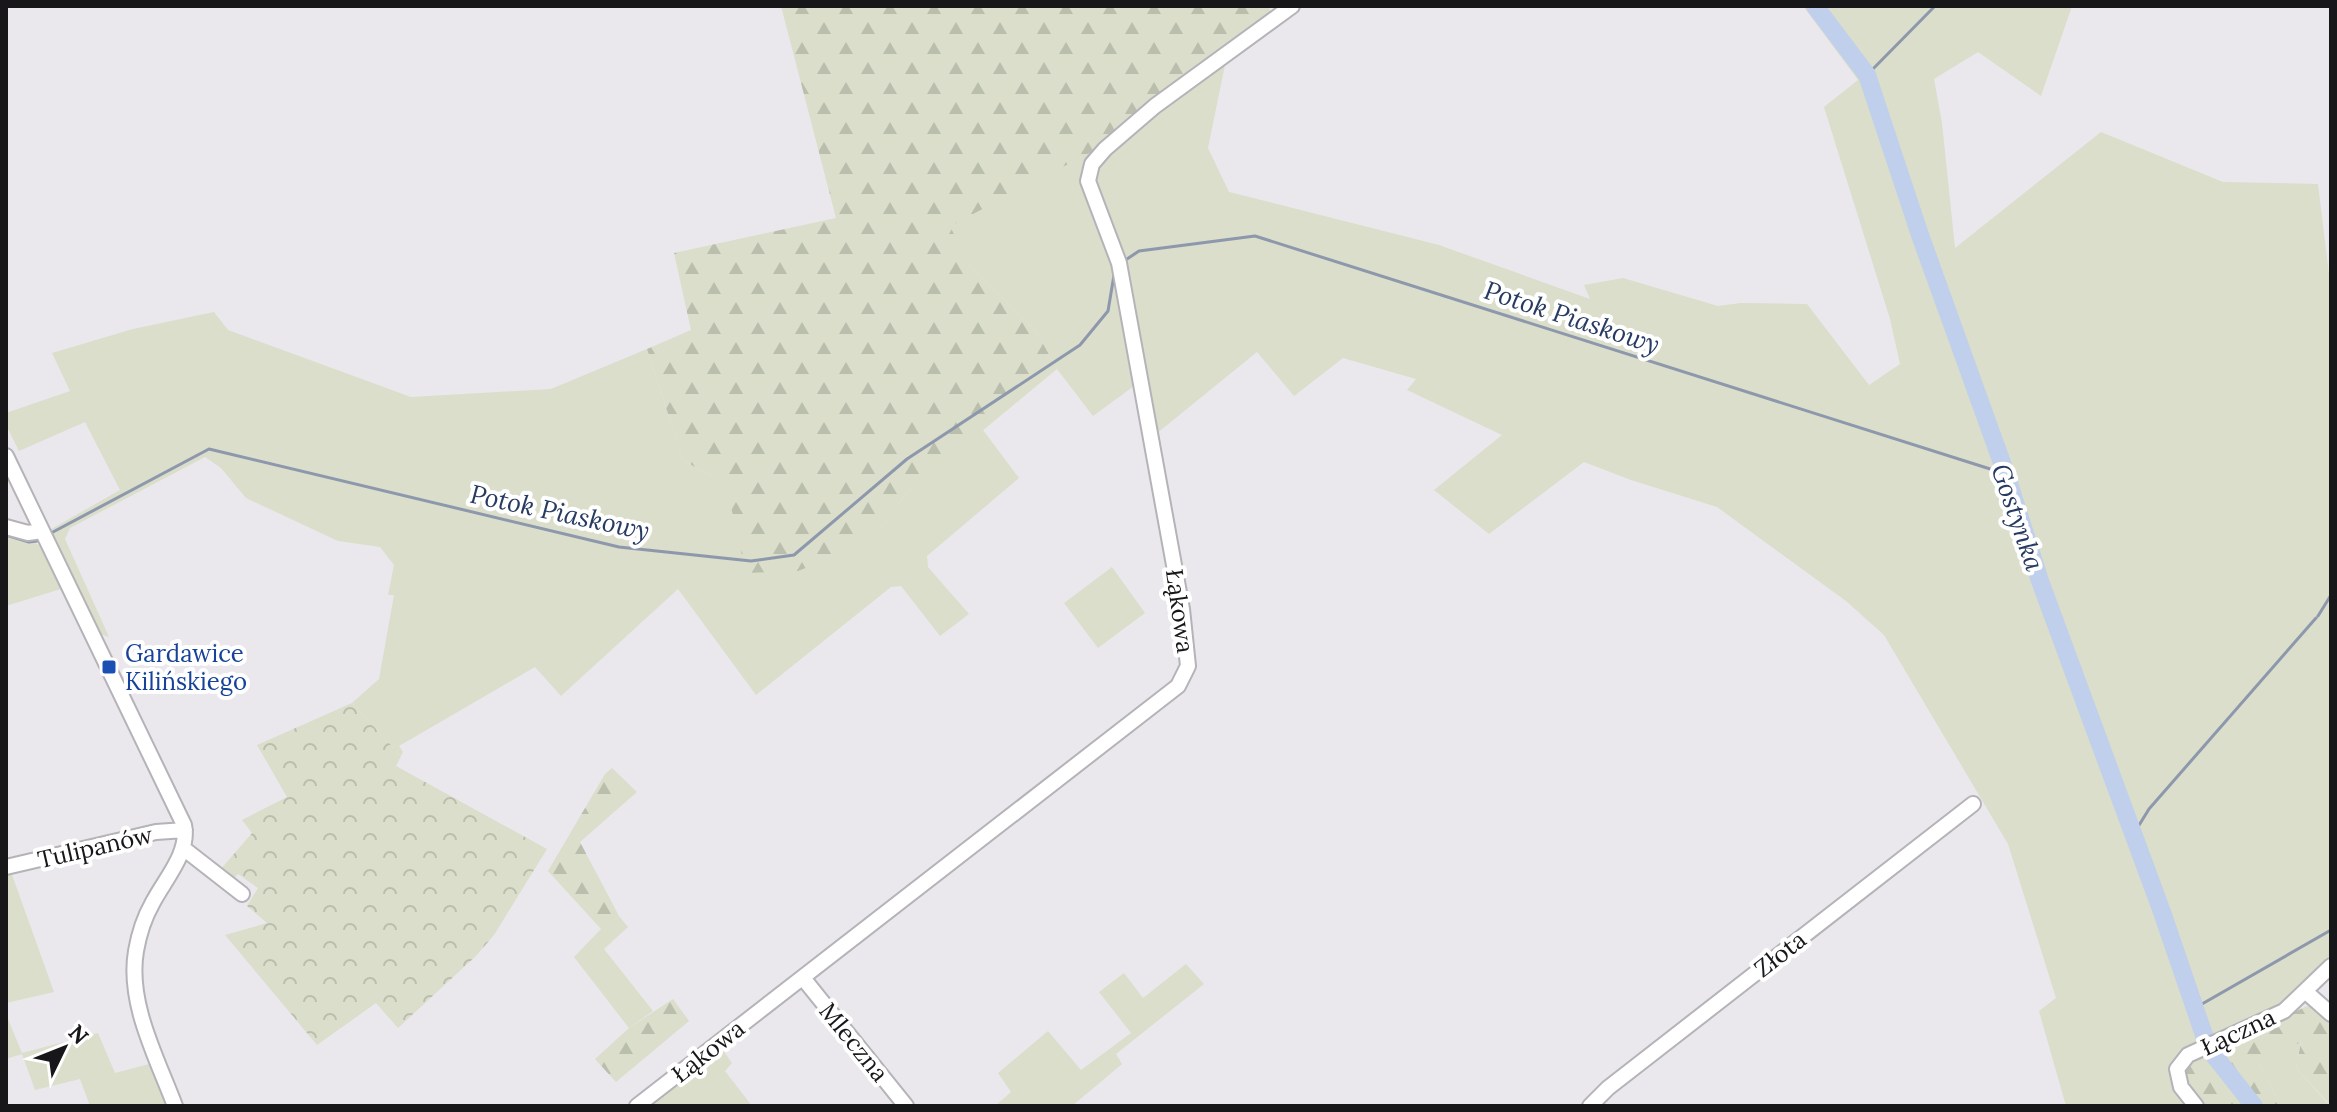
<svg xmlns="http://www.w3.org/2000/svg" width="2337" height="1112" font-family="Lora,serif">
<defs>
<pattern id="forest-firs" width="22" height="20" patternUnits="userSpaceOnUse" patternTransform="scale(2)"><rect width="22" height="20" fill="#dadeca"/><path d="M5 1l3.5 6h-7zM16 11l3.5 6h-7z" fill="#babead"/></pattern>
<pattern id="park-crowns" width="20" height="18" patternUnits="userSpaceOnUse" patternTransform="scale(2)"><rect width="20" height="18" fill="#dadeca"/><path d="M2 6a3 3 0 1 1 6 0M12 15a3 3 0 1 1 6 0" fill="none" stroke="#babead"/></pattern>
</defs>
<rect width="100%" height="100%" fill="#eae8ed"/>
<path fill="#dadeca" d="M1803 6H2072L2041 96 1978 52 1934 79 1942 123 1955 248 2101 132 2223 182 2318 184 2331 291V961L2283 1005 2197 1045 2175 1059V1080L2190 1106H2066L2039 1011 2056 998 2008 844 1884 635 1846 601 1717 507 1631 480 1584 462 1489 534 1434 490 1502 435 1407 390 1416 379 1343 358 1294 396 1257 352 1156 434 1145 378 1093 416 1057 369 1036 331 968 263 949 226 1099 148 1226 60 1208 148 1229 192 1439 245 1590 299 1584 285 1623 278 1718 306 1741 303 1807 304 1869 385 1900 364 1890 319 1824 107 1858 80Z
M214 312 228 330 411 397 551 389 647 349 683 460 726 485 877 533 904 496 983 430 1019 478 927 556 928 567 969 614 940 636 901 586 891 587 756 695 678 589 561 696 535 667 399 746 403 752 401 756 352 703 379 679 394 595H388L394 565 380 547 338 541 246 498 221 468 205 457 70 528 65 539 109 637 100 634 48 531 120 490 85 422 19 451 6 425V413L70 391 52 353 133 329Z
M6 532C50 544 45 550 64 588L6 606Z
M1112 567 1145 613 1098 648 1064 603Z
M11 872 54 992 6 1003V873Z
M619 916 628 927 604 949 653 1011 629 1028 574 957 601 929Z
M1186 964 1204 984 1116 1054 1122 1064 1072 1106H995L1011 1092 998 1073 1048 1031 1081 1070 1131 1033 1099 992 1124 973 1143 998Z
M8 1019 22 1053 98 1033 115 1073 153 1063 169 1106H90L80 1079 35 1090 22 1054 6 1059Z
M2301 1041 2296 1068 2330 1106H2281L2259 1064Z
M722 1049 732 1063 725 1071 752 1106H645Z"/>
<path fill="url(#forest-firs)" d="M781 6H1268L1274 19 1099 148 950 226 968 263 1036 331 1057 369 904 496 877 533 848 551 798 571 746 573 726 485 683 460 647 349 691 330 674 253 836 218Z
M612 768 637 792 580 842 619 916 601 929 548 871 605 774Z
M673 999 689 1021 616 1082 595 1059 629 1028Z
M2307 1006 2331 1012V1106L2296 1068 2301 1042 2259 1064 2281 1106H2202L2190 1092 2184 1075 2193 1060Z"/>
<path fill="url(#park-crowns)" d="M352 703 401 756 396 766 547 849 494 935 476 956 398 1028 376 1003 317 1045 225 935 267 923 247 906 258 888 238 874 232 880 220 870 252 833 242 820 287 797 257 745Z"/>
<g fill="none" stroke-linecap="round" stroke-linejoin="round">
<path stroke="#8d98ac" stroke-width="3" d="M1867 75 1935 6
M1124 261 1139 251 1255 236 2006 474
M53 532 209 449 619 547 751 561 794 555 907 459 1080 345 1108 311 1114 275
M6 535 29 542 37 541
M2318 616 2331 595
M2133 835 2149 809 2316 618
M2195 1008 2331 930"/>
<path stroke="#bfcfec" stroke-width="18" d="M1815 6 1867 75 1920 235 2006 474 2040 581 2162 912 2205 1038
M2213 1054 2254 1106"/>
<defs>
<path id="minor" d="M6 456 184 825C190 853 164 880 152 904 144 918 139 934 136 951 127 1003 157 1058 175 1106
M6 527 28 533 42 531
M183 848 242 894
M6 867 156 832 185 830
M803 978 906 1106
M2306 992 2331 1014
M637 1106 1178 686 1188 666 1182 609 1119 263 1088 181 1092 164 1105 149 1155 106 1292 6
M1590 1106 1608 1088 1973 804
M2196 1106 2181 1087 2177 1069 2188 1055 2284 1011 2331 966"/>
</defs>
<use href="#minor" stroke="#b5b3b8" stroke-width="18"/>
<use href="#minor" stroke="#fff" stroke-width="14"/>
</g>
<rect fill="#1a4fb4" stroke="#fff" stroke-width="3" x="101" y="659" width="16" height="16" rx="4"/>
<g text-anchor="middle" dominant-baseline="central" stroke-width="8" stroke-linejoin="round" paint-order="stroke">
<g font-size="24" fill="#171618" stroke="#fff">
<text transform="translate(1180 611) rotate(82)">Łąkowa</text>
<text transform="translate(95 847) rotate(-13)">Tulipanów</text>
<text transform="translate(1780 954) rotate(-38)">Złota</text>
<text transform="translate(2238 1032) rotate(-25)">Łączna</text>
<text transform="translate(854 1042) rotate(51)">Mleczna</text>
<text transform="translate(708 1051) rotate(-38)">Łąkowa</text>
</g>
<g font-size="24" fill="#164399" stroke="#fff" text-anchor="start">
<text x="125" y="653">Gardawice<tspan x="125" dy="28">Kilińskiego</tspan></text>
</g>
<g font-size="26" font-style="italic" fill="#273b62" stroke="#fff">
<text transform="translate(1572 317) rotate(18)">Potok Piaskowy</text>
<text transform="translate(560 512) rotate(12)">Potok Piaskowy</text>
<text transform="translate(2018 517) rotate(71)">Gostynka</text>
</g>
</g>
<rect width="2337" height="1112" fill="none" stroke="#171618" stroke-width="16"/>
<g transform="translate(64 1048) rotate(47)" stroke="#ffffff" stroke-width="6" paint-order="stroke">
<path d="M0-6L14 30L0 20L-14 30Z" fill="#171618"/>
<text y="-12" font-size="22" font-weight="bold" text-anchor="middle" fill="#171618">N</text>
</g>
</svg>
